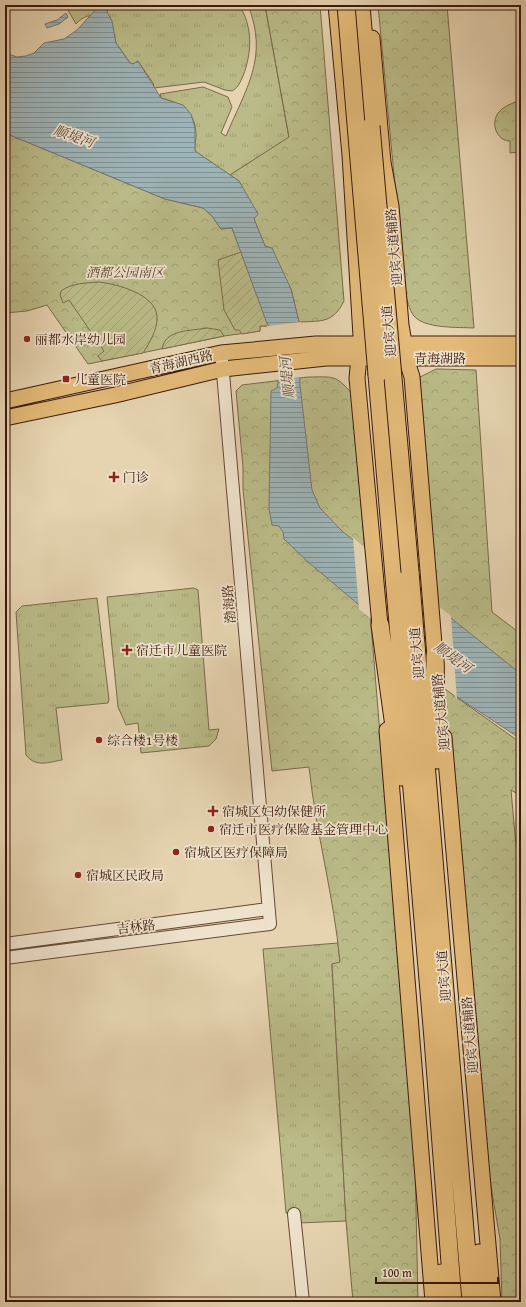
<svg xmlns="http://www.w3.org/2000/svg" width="526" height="1307" font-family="'Gentium Book Plus','Noto Serif SC',serif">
<defs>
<pattern id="grass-tufts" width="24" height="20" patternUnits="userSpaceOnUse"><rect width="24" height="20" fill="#babb88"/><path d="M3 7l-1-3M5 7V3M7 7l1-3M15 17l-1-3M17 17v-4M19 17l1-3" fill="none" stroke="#a1a074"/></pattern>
<pattern id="park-crowns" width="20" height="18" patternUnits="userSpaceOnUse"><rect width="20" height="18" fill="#babb88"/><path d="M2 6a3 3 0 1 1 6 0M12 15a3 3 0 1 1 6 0" fill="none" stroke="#a1a074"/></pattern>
<pattern id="garden-furrows" width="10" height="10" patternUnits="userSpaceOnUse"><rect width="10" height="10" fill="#babb88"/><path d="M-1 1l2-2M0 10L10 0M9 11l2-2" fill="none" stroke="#a1a074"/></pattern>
<pattern id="water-rules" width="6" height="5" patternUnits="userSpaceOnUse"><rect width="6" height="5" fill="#9db4b8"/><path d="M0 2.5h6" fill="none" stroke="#819294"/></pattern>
</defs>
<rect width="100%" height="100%" fill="#e6d3b0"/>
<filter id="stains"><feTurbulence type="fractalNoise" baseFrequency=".005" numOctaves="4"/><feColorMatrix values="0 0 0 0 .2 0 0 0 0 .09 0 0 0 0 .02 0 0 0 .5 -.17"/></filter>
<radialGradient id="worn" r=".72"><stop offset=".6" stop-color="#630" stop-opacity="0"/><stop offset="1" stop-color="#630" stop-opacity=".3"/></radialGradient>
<path fill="url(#grass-tufts)" stroke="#7a6a49" d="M65 5H239C253 26 252 53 243 76 240 82 239 87 232 91L225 90 204 82 154 88 153 83 138 61 133 64 130 63 116 43 110 17C95 16 87 12 76 24Z
M248 5H265L289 138 230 175 195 151C194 146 196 141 196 136 196 112 182 103 161 98L160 94 203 87 228 97 232 107 221 133 226 136C246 88 269 58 248 5Z
M194 588 198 590 209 730 219 729 216 739 209 746 141 753 138 723 126 725 118 707 107 597Z
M97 598 109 700 108 703 56 708 62 760C49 762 36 768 26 755L16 612 22 606Z
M338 943 340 963 332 964 346 1221 299 1223 298 1215 286 1213 263 949Z"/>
<path fill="url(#park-crowns)" stroke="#7a6a49" d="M265 5H320L344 301C333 323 322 321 299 322L291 289 268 247 265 246 254 219 256 215 239 181 230 175 289 137Z
M378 5H447L474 328C458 327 425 329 414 316 409 310 407 299 405 292Z
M518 101H521L520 174 518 152 510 153V141C496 141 490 122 499 112 504 106 511 104 518 101Z
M5 133 165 199 203 208 212 216 221 229 232 228 269 326H260V331L224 336 88 364 47 305 27 311 5 313Z
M436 369 476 370 492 612 521 634V676L431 609 413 390 420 377Z
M308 377C332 377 336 374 352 394L415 1159 418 1302H353L346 1221 332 964 340 962C334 897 316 833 309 767L272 771 243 489V467L236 391 242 385Z
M442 687 521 743V796L511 790 521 901V1302H502L500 1239 470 1064 455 919Z"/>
<path fill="url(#garden-furrows)" stroke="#7a6a49" d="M241 252 269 326H260V331L242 334 239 330H235L224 310 218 260Z
M99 282C117 284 155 294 157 316 158 330 149 343 143 353L102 361 98 356 104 351 69 300 63 303 60 295 61 291C72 283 86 283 99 282Z
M207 328 220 330 224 336 162 349C165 329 191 331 207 328Z"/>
<path fill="url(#water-rules)" stroke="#767672" d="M100 5H109L107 12 112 21 116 43 130 63 133 64 138 61 161 98 183 105 191 114 195 128V151L239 181 258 214 254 219 265 246 272 248 291 289 299 322 300 385 312 490 320 508 342 531 521 674V739L457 697 447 679 308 562 284 539 283 532 279 526 272 525 269 509 271 391 277 388 278 383 269 326 266 321 232 228 221 229 212 216 203 208 165 199 5 133V53L17 57 26 56 34 53 44 43 64 39 77 30Z
M66 13 68 17 59 24 47 28 45 24 57 20Z"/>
<path fill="#e6d3b0" d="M301 322 302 377 276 380 267 326Z
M353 538 451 616 457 700 446 680 359 609Z"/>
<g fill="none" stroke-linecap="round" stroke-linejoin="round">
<defs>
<path id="minor" d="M5 944 268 909
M5 958 270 924 222 361
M294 1214 303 1302"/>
<path id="major" d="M336 5 350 155 361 336 357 378 381 636
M372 38 383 162 391 206 401 325 407 361 412 377 436 668
M394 344H521
M398 358H521
M5 401 221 353 316 344H370
M5 418 115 395 223 369 326 358H368
M387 730 433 1302
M444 737 493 1302"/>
<path id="highway" d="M361 5 371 126
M377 375 433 1039 453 1302
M410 572 471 1302
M380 625 401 777
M435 656 437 760
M479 1253 485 1302
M441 1302V1273"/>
</defs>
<use href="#minor" stroke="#664834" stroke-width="14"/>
<use href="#major" stroke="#3b190a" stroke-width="17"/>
<use href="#highway" stroke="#3b190a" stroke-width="19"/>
<use href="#minor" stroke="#efe2cc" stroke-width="12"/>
<use href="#major" stroke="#e3ba78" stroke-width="15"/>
<use href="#highway" stroke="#e3ba78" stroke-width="17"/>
<defs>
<path id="highway-bridge" d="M346 5 377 375
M371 126 410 572"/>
</defs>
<use href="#highway-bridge" stroke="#3b190a" stroke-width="19" stroke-linecap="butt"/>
<use href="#highway-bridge" stroke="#e3ba78" stroke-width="17"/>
</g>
<g fill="#8f2418" stroke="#efe2cc" stroke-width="1.5">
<circle cx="27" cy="339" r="4"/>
<rect x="62" y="375" width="8" height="8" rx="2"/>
<path d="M112 471h4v4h4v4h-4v4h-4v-4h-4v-4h4z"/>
<path d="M125 644h4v4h4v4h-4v4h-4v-4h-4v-4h4z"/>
<circle cx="99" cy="740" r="4"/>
<path d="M211 805h4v4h4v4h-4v4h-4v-4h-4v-4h4z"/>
<circle cx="211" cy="829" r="4"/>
<circle cx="176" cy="852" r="4"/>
<circle cx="78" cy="875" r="4"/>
</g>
<g text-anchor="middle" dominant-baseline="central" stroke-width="3.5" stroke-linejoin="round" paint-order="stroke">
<g font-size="13" fill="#3b190a" stroke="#efe2cc">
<text transform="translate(394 247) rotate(-95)">迎宾大道辅路</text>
<text transform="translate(389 331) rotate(-95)">迎宾大道</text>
<text x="440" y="358">青海湖路</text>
<text transform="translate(181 362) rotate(-13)">青海湖西路</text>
<text transform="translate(229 604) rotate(-95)">渤海路</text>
<text transform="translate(417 653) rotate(-95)">迎宾大道</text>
<text transform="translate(441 712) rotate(-96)">迎宾大道辅路</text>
<text transform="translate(136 927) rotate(-7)">吉林路</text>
<text transform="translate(444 976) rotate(-95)">迎宾大道</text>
<text transform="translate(470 1035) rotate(-95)">迎宾大道辅路</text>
</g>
<g font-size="13" font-style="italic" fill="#5b422a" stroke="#efe2cc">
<text x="125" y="272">酒都公园南区</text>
</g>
<g font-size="13" fill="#3b190a" stroke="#efe2cc" text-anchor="start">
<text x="35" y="339">丽都水岸幼儿园</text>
<text x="74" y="379">儿童医院</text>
<text x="123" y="477">门诊</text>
<text x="136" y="650">宿迁市儿童医院</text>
<text x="107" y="740">综合楼1号楼</text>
<text x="222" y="811">宿城区妇幼保健所</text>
<text x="219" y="829">宿迁市医疗保险基金管理中心</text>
<text x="184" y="852">宿城区医疗保障局</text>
<text x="86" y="875">宿城区民政局</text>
</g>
<g font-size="14" font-style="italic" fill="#58483e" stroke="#efe2cc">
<text transform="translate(74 136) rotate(19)">顺堤河</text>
<text transform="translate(287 378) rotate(-96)">顺堤河</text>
<text transform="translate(453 657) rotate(36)">顺堤河</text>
</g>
</g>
<rect width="526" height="1307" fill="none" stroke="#e6d3b0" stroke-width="20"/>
<rect x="6" y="6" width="514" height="1295" fill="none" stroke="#3b190a" stroke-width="2"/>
<rect x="10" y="10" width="506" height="1287" fill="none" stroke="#3b190a"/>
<path d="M376 1277v6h122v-6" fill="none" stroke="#3b190a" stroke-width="2"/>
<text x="382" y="1277" font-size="12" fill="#3b190a" stroke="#efe2cc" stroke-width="3" paint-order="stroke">100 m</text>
<rect width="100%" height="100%" filter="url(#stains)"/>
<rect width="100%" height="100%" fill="url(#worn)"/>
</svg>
